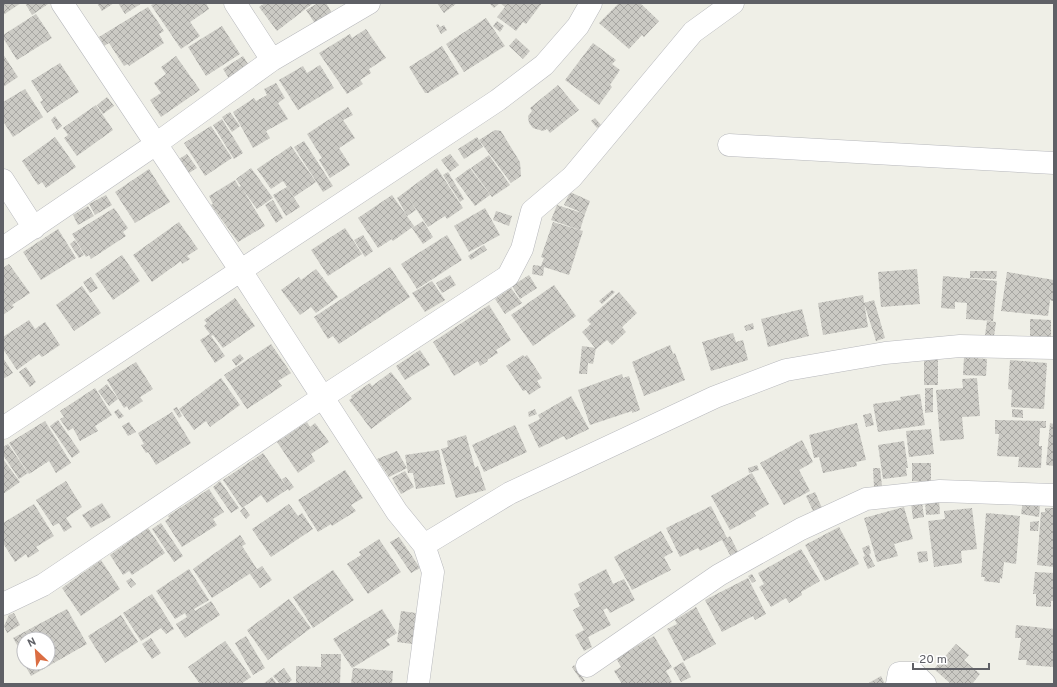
<svg xmlns="http://www.w3.org/2000/svg" width="1057" height="687" font-family="Overpass,sans-serif">
<defs>
<pattern id="building-cross-hatch" width="8" height="8" patternUnits="userSpaceOnUse"><rect width="8" height="8" fill="#cbcac4"/><path d="M0 0l8 8M0 8l8-8" fill="none" stroke="#a8a7a3"/></pattern>
</defs>
<rect width="100%" height="100%" fill="#efefe7"/>
<path fill="url(#building-cross-hatch)" d="M3 3H21L3 15Z
M25 3H47L48 4 32 15Z
M97 3H114L102 11Z
M118 3H142L125 14Z
M155 3H206L209 9 190 22 200 36 181 49 151 5Z
M265 3H311L312 4 277 31 259 7Z
M318 3H326L333 15 316 25 306 10Z
M437 3H457L444 13Z
M492 3H542L526 24 523 22 516 31 497 17 505 7 500 3 494 8 490 4Z
M619 3H640L659 21 644 37 642 35 629 49 599 23Z
M148 7 164 31 159 34 164 43 129 66 128 64 124 66 109 43 104 46 99 37Z
M36 14 52 38 17 60 3 38V35Z
M486 18 505 46 464 72 446 44Z
M497 21 504 26 500 32 493 26Z
M438 24 440 27 444 25 447 30 441 34 436 25Z
M222 26 240 54 206 76 188 47Z
M366 29 386 58 369 69 371 73 360 80 363 84 347 94 319 53 350 34 352 38Z
M516 38 530 51 523 59 509 46Z
M593 43 616 60 612 64 620 70 610 85 612 87 599 105 565 80Z
M442 46 459 74 428 93H425L409 67Z
M3 54 18 77 3 87Z
M176 56 200 90 161 117 150 100 161 93 154 83 166 74 161 67Z
M243 56 250 67 230 80 223 69Z
M60 63 79 92 47 113 40 102 43 100 31 81Z
M320 65 334 88 298 110 279 80 303 66 307 73Z
M276 83 285 98 278 103 288 119 266 131 270 138 253 148 233 112 254 98 256 101 267 95 264 89Z
M558 85 579 110 550 133 547 129 543 131 533 128 529 123 528 116 532 111 530 108Z
M25 89 43 117 13 137 3 121V102Z
M107 97 114 106 103 114 97 105Z
M96 105 113 130 77 156 64 138 68 135 63 128Z
M348 107 353 115 343 120 355 138 339 148 350 165 330 178 319 160 322 158 307 134Z
M230 112 240 126 232 132 222 117Z
M55 116 62 126 57 130 51 120Z
M595 118 601 125 597 128 591 121Z
M222 119 243 153 234 159 213 125Z
M211 126 232 158 205 176 184 143Z
M495 130 501 131 520 162 521 176 511 183 479 140Z
M55 137 76 167 46 188 42 182 38 185 22 161Z
M477 137 483 147 464 159 458 149Z
M304 141 333 186 323 192 294 147Z
M291 146 316 182 294 197 283 181 271 189 257 169Z
M187 154 197 168 189 173 179 159Z
M450 154 459 165 450 172 441 160Z
M489 155 510 185 492 197 471 168Z
M251 168 273 198 257 209 243 190 265 226 238 242 211 205 213 204 209 196 235 180 239 187 241 186 236 179Z
M437 168 463 208 447 219 445 216 428 227 408 197 416 210 407 216 397 198Z
M470 168 490 195 475 206 455 179Z
M149 169 170 202 135 223 115 192Z
M448 172 464 199 460 202 443 175Z
M287 187 300 207 286 216 273 195Z
M570 192 590 201 585 214 564 205Z
M106 195 112 205 95 215 89 204Z
M392 195 414 226 393 241 392 239 378 248 358 218Z
M273 200 283 218 276 223 265 205Z
M557 205 585 214 580 230 551 220Z
M88 206 94 216 78 225 73 215Z
M114 208 128 228 123 232 126 236 91 259 89 255 86 257 72 234Z
M485 208 500 235 469 252 454 226Z
M496 211 512 216 509 226 493 220Z
M423 221 433 237 423 244 412 228Z
M179 222 198 249 187 256 190 259 182 264 181 261 152 282 133 255Z
M553 222 583 231 569 275 544 267 543 276 532 274 533 265 541 266 544 258 541 257Z
M345 228 362 254 328 276 311 250Z
M58 229 76 258 41 280 23 252Z
M363 235 373 251 365 257 354 240Z
M447 235 462 260 417 289 401 264Z
M75 240 84 255 79 258 70 244Z
M484 245 487 250 471 260 468 256Z
M122 255 140 281 113 300 95 274Z
M9 264 30 293 12 305 14 307 3 315V268Z
M390 267 410 297 339 344 333 336 328 339 314 317Z
M316 269 338 297 316 313 311 307 300 315 281 290 299 277 301 280Z
M917 269 920 304 881 307 878 272Z
M970 271H997L996 279 970 278Z
M1007 272 1054 280 1053 301 1050 300 1048 316 1001 311Z
M450 275 456 285 442 293 436 283Z
M529 275 537 288 520 299 512 286Z
M943 276 997 281 993 321 966 319 967 303 955 302V309L941 308Z
M91 277 98 288 90 293 83 282Z
M432 281 445 300 425 312 412 293Z
M554 285 576 316 533 346 511 315Z
M82 286 101 313 74 331 56 305Z
M511 288 522 303 505 314 495 299Z
M612 290 615 292 602 304 599 301Z
M619 292 637 313 622 327 626 332 612 345 607 340 596 349 582 332 591 324 587 320Z
M863 295 868 327 823 335 818 303Z
M235 298 255 326 223 348 213 335 211 336 225 356 215 363 200 340 210 334 204 326 207 323 204 320Z
M874 300 885 338 876 341 864 303Z
M489 305 511 340 496 350 498 353 487 360 488 361 480 366 478 361 454 376 433 342Z
M802 309 809 336 768 347 761 319Z
M1030 319 1051 320V339H1030Z
M29 320 35 329 45 322 60 345 42 357 39 354 17 370 3 349V337Z
M987 321 996 322 994 336 985 335Z
M753 323 754 329 746 331 744 326Z
M733 333 736 342 743 340 748 360 711 371 702 342Z
M271 344 291 373 278 381 282 386 247 409 224 375Z
M670 345 673 354 675 353 685 380 644 396 632 362Z
M582 346 596 348 593 364 588 363 587 374H579Z
M420 350 430 365 405 380 396 366Z
M240 354 244 359 236 366 232 360Z
M523 355 524 357 527 355 542 378 537 381 541 387 529 395 526 390 523 391 506 366Z
M964 357 987 359 986 376 963 375Z
M3 358 13 373 3 379Z
M924 359H938V385H924Z
M1010 360 1047 363 1044 409 1011 407 1012 390 1008 389Z
M136 362 153 389 140 397 143 401 129 410 127 406 124 408 107 380Z
M26 367 36 382 30 387 19 372Z
M391 372 412 399 371 429 349 400 352 398 351 396 370 383 372 386Z
M622 374 623 378 629 376 640 410 632 413V411L590 425 578 390Z
M221 378 240 405 210 427 206 421 194 430 179 409Z
M977 378 980 416 962 417 964 439 940 441 936 390 963 388 962 379Z
M107 384 118 399 109 406 98 391Z
M95 388 112 415 95 426 98 431 80 441 73 428 68 431 60 419 64 417 60 411Z
M925 388H933V412L925 413Z
M920 394 925 425 878 432 873 404 901 400 900 397Z
M571 396 589 429 566 440 564 436 539 448 528 425 540 419 538 415Z
M177 407 182 416 179 418 173 409Z
M118 409 124 416 119 419 114 412Z
M535 409 537 414 529 417 528 412Z
M1012 409 1023 410V418L1012 417Z
M172 412 191 443 156 465 148 452 146 453 141 445 144 444 138 433Z
M871 413 874 425 866 427 863 415Z
M58 420 80 452 72 458 50 426Z
M995 420 1046 421V428H1040L1039 446H1042L1041 468 1018 467 1019 457 997 456 999 434H995Z
M45 421 71 463 56 473 49 461 29 474 9 443Z
M129 422 136 432 128 436 122 426Z
M307 422 310 427 315 423 329 442 311 454 315 461 298 473 277 442Z
M857 423 866 460 856 462 857 466 823 473 819 457 814 458 809 435Z
M1050 423 1054 424V466L1046 465Z
M515 425 527 452 484 472 472 445Z
M931 429 934 454 909 457 906 431Z
M466 435 475 468 478 466 486 490 456 498 441 449 448 447 447 441Z
M802 440 813 462 799 470 810 491 784 505 760 463Z
M904 441 908 468H906L907 476 883 479 878 445Z
M8 444 28 473 19 479 3 455V447Z
M439 450 445 484 416 489 413 473H408L405 455Z
M397 451 407 468 389 477 377 459Z
M263 453 286 486 282 479 286 477 294 487 289 491 288 489 267 503 261 495 242 508 223 480Z
M3 459 20 482 3 494Z
M912 463H931V482L912 481Z
M757 465 759 470 749 473 748 468Z
M873 468H880L882 486 874 487Z
M345 470 363 498 351 505 356 511 332 526 331 524 318 532 298 500Z
M405 471 414 487 401 494 392 478Z
M752 473 769 504 754 513 756 516 730 530 711 496Z
M66 481 82 507 66 518 72 527 64 532 59 523 53 526 36 500Z
M220 481 239 508 231 513 213 487Z
M209 489 224 512 213 519 217 525 182 547 165 521 169 518 168 516Z
M815 492 822 508 813 511 806 496Z
M939 500 940 514 926 515 925 501Z
M1023 501 1040 504 1039 517 1021 514Z
M922 502 924 517 913 519 911 503Z
M102 503 111 517 91 528 82 515Z
M34 504 54 536 36 547 39 551 28 558 26 554 15 562 3 543V523Z
M289 504 298 516 302 513 313 529 271 557 252 529Z
M711 506 727 538 730 536 738 552 730 555 722 540 700 551 698 548 680 557 666 528Z
M244 507 250 515 246 519 240 511Z
M904 507 913 539 894 544 898 556 877 562 864 518Z
M972 508 977 549 961 551 962 563 934 567 928 521 945 519 944 511Z
M1045 508H1054V567L1037 565 1041 512H1045Z
M986 513 1020 516 1016 564 1004 562 1002 579 1000 578V583L984 581 985 577H981Z
M1039 521 1038 531H1030V522Z
M161 523 183 556 174 562 152 529Z
M839 527 859 564 825 581 805 545Z
M148 528 165 553 132 575 129 571 123 575 110 555Z
M661 531 673 552 664 557 671 570 632 590 614 557Z
M240 535 246 544 242 546 257 569 212 598 193 569Z
M399 537 420 568 411 573 390 542Z
M379 539 401 572 368 594 347 564 361 555 359 552Z
M869 545 871 553 869 554 875 566 868 569 863 557 865 556 862 548Z
M801 549 820 581 801 592 802 595 789 603 786 598 771 607 759 587 764 584 758 573Z
M927 551 928 561 919 563 917 552Z
M101 560 120 589 81 616 62 588Z
M262 566 272 580 260 588 250 574Z
M189 569 209 600 194 609 195 611 211 601 220 615 185 638 176 624 187 617 185 613 175 619 156 591Z
M606 569 613 584 624 579 635 600 610 613 607 608 603 610 611 625 588 637 592 647 584 651 575 635 584 630 573 610 580 606 574 594 581 590 578 584Z
M333 570 354 600 313 628 293 597Z
M1035 572 1054 573V601H1051V607L1036 606V594H1033Z
M752 574 756 581 752 583 748 576Z
M131 578 136 584 131 588 126 581Z
M748 578 766 614 755 620 753 616 722 632 705 600Z
M152 594 174 629 166 634 161 628 141 641 123 613Z
M289 599 311 628 268 660 247 630Z
M696 607 716 644 684 661 667 629 677 624 675 620Z
M67 609 87 644 31 676 22 660 24 659V663H48V639H24V657L13 638Z
M382 609 397 633 386 640 390 645 352 668 333 639Z
M401 611 416 613 412 644 397 642Z
M14 613 20 625 7 633 4 626 9 615Z
M121 615 138 642 105 663 88 636Z
M1016 625 1054 629V667L1026 665 1027 660H1018L1021 638H1015Z
M246 636 265 668 253 675 235 643Z
M654 636 672 667 666 671 672 682 669 684H622L614 671 621 667 616 658Z
M151 638 161 653 152 659 142 644Z
M225 641 251 677 241 684H200L188 667Z
M956 644 969 655 964 660 980 674 972 684H951L934 669Z
M321 654H341L340 684H296V666L321 667Z
M683 662 691 677 681 682 673 668Z
M574 665 585 681 582 682 572 667Z
M284 668 292 680 287 684H280L273 676Z
M353 668 393 671 392 684H351Z
M881 676 885 684H867Z
M272 677 277 684H263Z"/>
<g fill="none" stroke-linecap="round" stroke-linejoin="round">
<defs>
<path id="minor" d="M62 3 241 271 397 512 424 545 433 572 418 684
M235 3 272 60
M729 145 1054 163
M3 180 34 228
M3 248 156 144 272 60 369 3
M3 428 498 100 544 65 578 26 591 3
M424 545 510 493 715 397 786 370 885 353 960 346 1054 348
M3 604 43 585 323 397 508 276 522 249 532 211 572 177 693 32 733 3
M587 666 719 575 801 529 866 499 940 491 1054 495
M897 684 899 673H914L925 684"/>
</defs>
<use href="#minor" stroke="#b7b8bc" stroke-width="23"/>
<use href="#minor" stroke="#fff" stroke-width="22"/>
</g>
<rect width="1057" height="687" fill="none" stroke="#5f6066" stroke-width="8"/>
<g transform="translate(36 651) rotate(334)"><circle r="19" fill="#ffffff" stroke="#bfbfc2"/>
<path d="M0-3L7 15L0 10L-7 15Z" fill="#db6d42"/>
<text y="-6" font-size="11" font-weight="bold" text-anchor="middle" fill="#5f6066">N</text>
</g>
<path d="M913 663v6h76v-6" fill="none" stroke="#5f6066" stroke-width="2"/>
<text x="919" y="663" font-size="12" fill="#5f6066" stroke="#ffffff" stroke-width="3" paint-order="stroke">20 m</text>
</svg>
